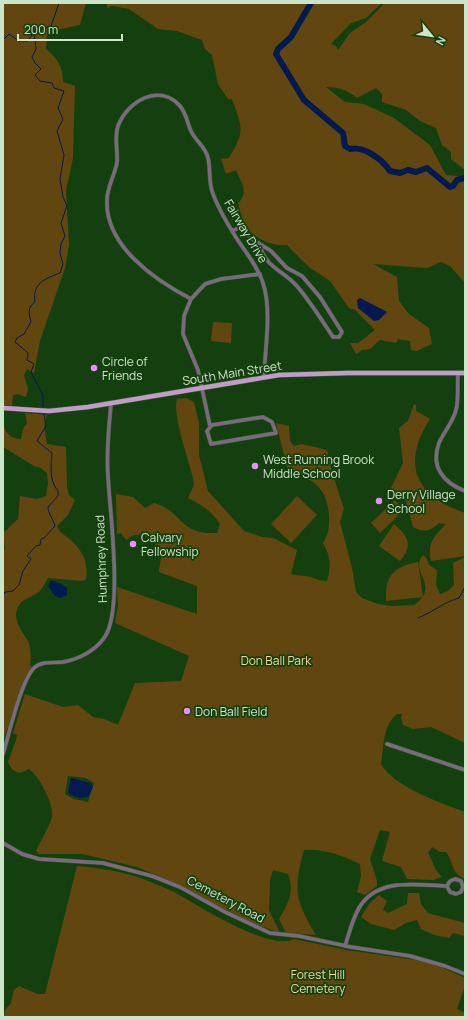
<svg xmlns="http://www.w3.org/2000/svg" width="468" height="1020" font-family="Manrope,sans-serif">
<rect width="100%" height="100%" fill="#14400f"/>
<path fill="#61470f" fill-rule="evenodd" d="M3 3H86L80 25 56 30 47 34 46 49C57 58 63 66 63 82L75 86 73 158 66 191 69 245 65 268 40 341 34 373 27 369 24 375 28 389 26 397 18 394 13 395 12 406 3 405Z
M107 3H382L366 18 351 23 331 44 336 46 338 50 350 33 366 22 385 3H465V170L451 159V152L442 145 436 128 420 121 406 110 382 102V94L376 88 357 98C348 90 338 87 326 87L345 102 364 104 394 118 430 145 446 175 465 177V283L450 266 441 262 427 268 373 264 397 277 399 301 409 314 429 328 432 344 417 351 411 350 410 341 398 339 396 343 380 340 370 349 362 350 356 354 350 343H358L375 330 355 310 349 308 330 281 309 267 287 245C271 247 248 236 243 220 241 215 240 210 238 204 249 190 242 185 236 170L226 174 221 159 229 158C245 130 243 130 232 99H228L218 84 212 55 205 49 202 40 177 31 158 29 129 9 112 6 107 8Z
M213 322 232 323 231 343 211 341Z
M186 398 194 402 199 423V455L208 491 244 531 262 537 273 538 297 550 291 574C298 576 304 575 311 577 317 579 320 581 327 581 331 566 331 557 323 543 329 534 329 527 329 516 327 484 311 481 287 467L276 423 289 426 290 441 294 446 302 444 327 450 333 475 344 509 340 522 352 568 356 592 362 598 378 604 392 606 414 605C442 585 408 572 423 555L427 559 429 565 437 570 436 585 440 594 448 591 454 585 453 563 465 557V743L431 727 413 729 403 725 401 717 402 714H397C382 726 384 748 381 764 394 787 441 803 465 812V879C451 874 454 862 446 852H440L432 847 428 853C433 861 434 870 442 877L433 880 407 879 401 867 382 861 390 832 380 830 370 859 377 881V886L365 895 357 892 361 876 360 864C344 856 323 848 304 850 293 890 295 900 316 935L286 933 279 919C288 904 295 892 288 874L273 870 270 880 269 910 280 933 239 918 182 886 137 867 82 854H39L36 851C40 842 51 824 52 816 54 804 39 776 29 769L20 773C13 771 11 769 8 762L16 740 17 735 13 733 25 694 63 707 78 705 93 717 104 719 118 725 135 683 181 681 189 656 115 623 118 605 117 587 197 614V586L159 572C159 568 161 561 161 556 159 540 138 527 126 540L121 533 117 534 116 494 133 497 145 508 154 503C183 511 178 535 217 533L220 524C212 511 202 505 188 498L194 485 193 478C189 461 172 414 177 399ZM68 776 86 778 94 783 88 802 74 799 65 794Z
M414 404 416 405V411L430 419C401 464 415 496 465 513V556L431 561C427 543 434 536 446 524L439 523C431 531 424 533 413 527L406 501 391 488 403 463 399 428 408 421Z
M25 413 47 415 44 426 47 444 66 447 67 487 69 495 75 500 68 515 57 526C59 532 63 534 68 538 82 549 89 562 86 580L81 581 48 578C46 582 43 587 40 591 34 597 22 598 18 607 12 620 22 631 28 641 31 648 31 658 30 665L32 667 26 676 3 741V553L5 549 3 533 18 519 20 496 37 499 46 496 48 483 47 473 41 468 34 466 3 447V423C6 434 10 438 21 439L23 429 27 423Z
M297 496 317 515 291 543 271 524Z
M395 500 404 510 380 533 371 523Z
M394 524C409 537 413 545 400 561L379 546Z
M418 562 423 597 386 601C385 576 393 567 418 562Z
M77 866C100 868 121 871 143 879 153 883 164 887 174 892 198 905 269 952 294 939L346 950 416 960 441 967 465 978V985L457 1009 465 1013V1017H4L5 1010 11 1003 14 990 19 986 37 994H45Z
M408 893H419L421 904 428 913 465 923V936L453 933 449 938 434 935 421 929 417 920 406 923 394 930 371 924 361 917 369 904 379 895 387 901 383 910 388 913 407 904Z"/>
<path fill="#021a50" d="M360 298 387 312 379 320 374 321 358 308 357 300Z
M51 580 62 584 67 588V595L60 598 55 596 48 586Z
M71 778 91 783 93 787 88 797C80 798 74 798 68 792Z"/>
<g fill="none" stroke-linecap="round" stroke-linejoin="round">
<path stroke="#021a50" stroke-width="1" d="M34 31 36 49 32 57 35 63 41 69 35 75 40 81 52 83 54 88 64 91 58 108 63 119 57 131 64 155 60 179 63 197 67 206 61 223 65 236 61 244 60 253 63 264 60 273C45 279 32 283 35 302 27 308 29 313 31 322L24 334 17 338 15 342 28 353 27 360 34 364 31 372 43 395V407
M3 40 9 34 19 41H28L34 31 51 26 59 3
M3 596 5 592 13 591 19 585 23 571 31 559 27 556 36 546 40 545 41 539 44 538 55 526C53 518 48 514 48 507L58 496V491C49 481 51 465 52 453L37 441 46 426 44 414
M418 618C433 612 444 602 459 598L465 587"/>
<path stroke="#021a50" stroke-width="6" d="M311 3 291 37 278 49 276 54 304 100 343 133 345 146 350 149C364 146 382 159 390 171L400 173 408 170 416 172 427 168 450 187 453 186 457 180 465 178"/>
<defs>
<path id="minor" d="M232 231 241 227 252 239 271 251 287 268 302 276 320 297 342 332 339 337H333C321 319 310 301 296 285 281 269 266 268 259 244
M191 299C155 280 105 246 107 200 107 187 115 175 117 162 118 150 114 138 118 126 127 102 159 82 180 106 187 114 187 124 192 133 197 142 206 148 208 158 211 170 208 182 213 194 219 210 228 225 237 239 247 254 258 267 263 283 272 310 265 348 264 377
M458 373C457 385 459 399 456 410 453 422 444 432 439 443 430 467 444 483 465 491
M263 417 272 422 276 433 211 444 207 431 212 425Z
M210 426 198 370 183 334 184 316 191 299 205 284 221 279 260 274
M387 744 465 770
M3 754C9 734 21 681 34 668 41 661 53 663 63 662 80 659 99 649 107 633 122 601 110 514 108 476 106 452 109 427 111 403
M3 843 22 854 39 859 103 863 152 876 180 887 225 912 270 933 299 936 351 947 410 956 445 966 465 974
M345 946C349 934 352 920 359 908 377 877 417 885 447 886L450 892 456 894 461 892 463 887 461 881 455 879 450 881 447 886"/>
<path id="major" d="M3 408 49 411 88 407 279 375 348 373H465"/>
</defs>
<use href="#minor" stroke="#355e30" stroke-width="4.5"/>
<use href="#major" stroke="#355e30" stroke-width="5.5"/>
<use href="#minor" stroke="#7c697f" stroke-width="3.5"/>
<use href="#major" stroke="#c29bc8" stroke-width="4.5"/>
</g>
<g fill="#eb8dfb" stroke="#14400f" stroke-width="1.5">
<circle cx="94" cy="368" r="4"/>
<circle cx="255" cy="466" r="4"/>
<circle cx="379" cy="501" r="4"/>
<circle cx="133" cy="544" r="4"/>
<circle cx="187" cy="711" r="4"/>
</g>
<g text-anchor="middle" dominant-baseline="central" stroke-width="3.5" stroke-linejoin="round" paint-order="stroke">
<g font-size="12" fill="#cce4c8" stroke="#14400f">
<text transform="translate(246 231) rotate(59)">Fairway Drive</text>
<text transform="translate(232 373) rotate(-9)">South Main Street</text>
<text transform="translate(101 559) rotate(-92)">Humphrey Road</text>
<text transform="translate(226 899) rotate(28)">Cemetery Road</text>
</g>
<g font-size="12" fill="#cce4c8" stroke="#14400f" text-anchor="start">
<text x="102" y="361">Circle of<tspan x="102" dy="14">Friends</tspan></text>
<text x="263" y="459">West Running Brook<tspan x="263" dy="14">Middle School</tspan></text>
<text x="387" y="494">Derry Village<tspan x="387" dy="14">School</tspan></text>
<text x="141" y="537">Calvary<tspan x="141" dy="14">Fellowship</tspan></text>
<text x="195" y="711">Don Ball Field</text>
</g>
<g font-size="12" fill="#f7d8a0" stroke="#14400f">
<text x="276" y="660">Don Ball Park</text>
<text x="318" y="974">Forest Hill<tspan x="318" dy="14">Cemetery</tspan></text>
</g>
</g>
<rect width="468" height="1020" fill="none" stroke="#cce4c8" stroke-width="8"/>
<g transform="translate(432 36) rotate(119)" stroke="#14400f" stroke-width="3" paint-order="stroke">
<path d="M0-3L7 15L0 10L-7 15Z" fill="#cce4c8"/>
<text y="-6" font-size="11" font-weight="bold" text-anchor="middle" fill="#cce4c8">N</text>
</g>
<path d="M18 34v6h104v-6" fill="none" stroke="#cce4c8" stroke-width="2"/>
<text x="24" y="34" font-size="12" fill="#cce4c8" stroke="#14400f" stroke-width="3" paint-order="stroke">200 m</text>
</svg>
